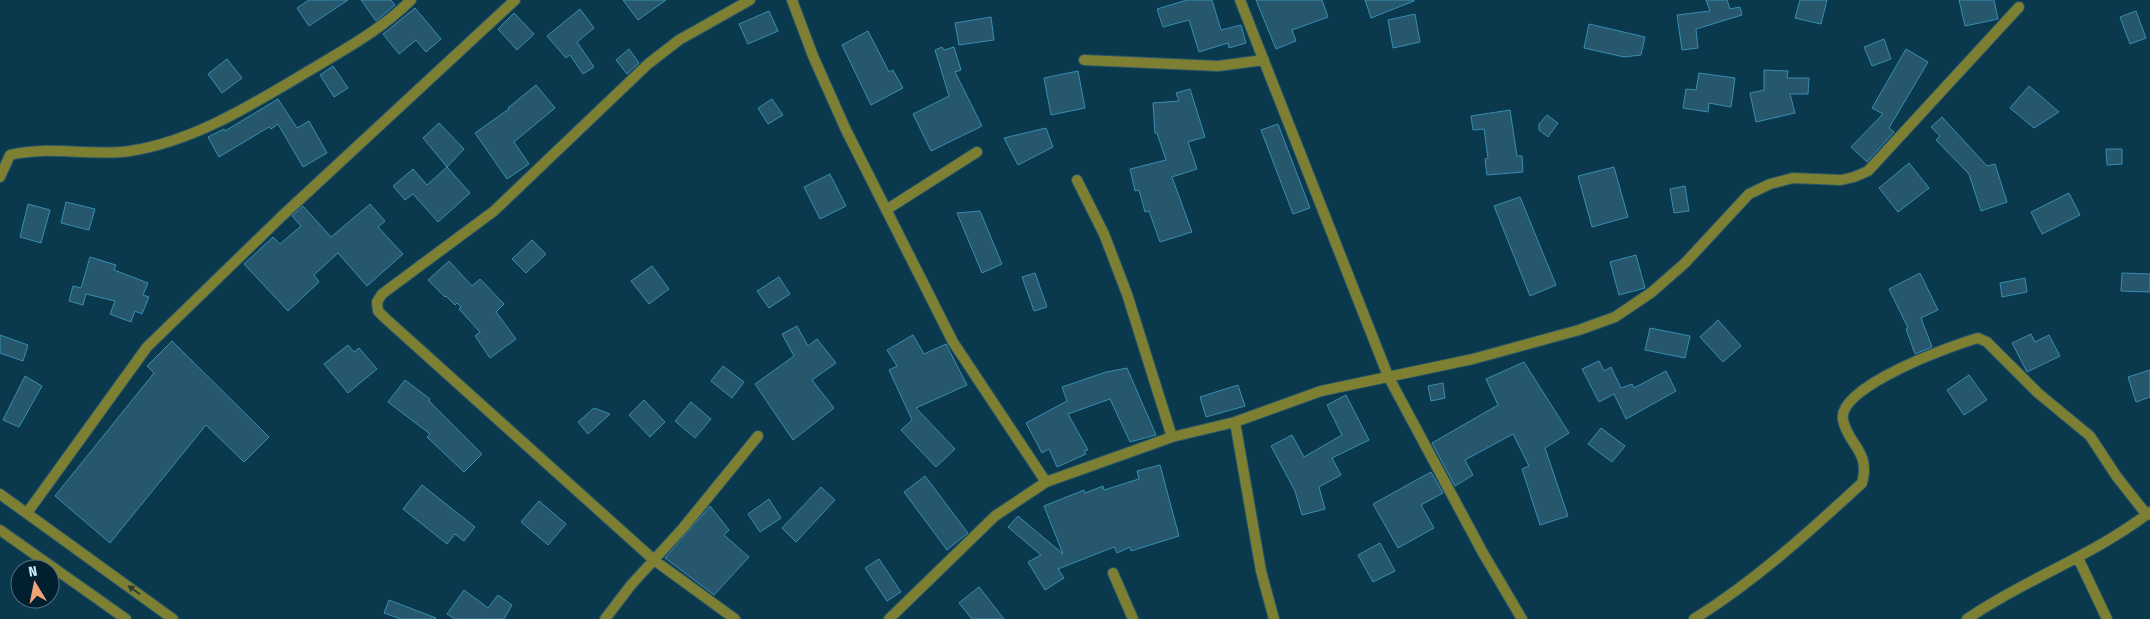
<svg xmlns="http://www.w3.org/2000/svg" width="2150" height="619" font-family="'Fira Sans Condensed',sans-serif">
<rect width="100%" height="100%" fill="#0a394d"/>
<path fill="#27576d" stroke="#388db3" d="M309 0H348L309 26 297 8Z
M361 0H391L395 5 376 21Z
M623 0H666L638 20Z
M1187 0H1212L1221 30 1241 25 1246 43 1229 48 1228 43 1199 52 1189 20 1163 27 1157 9Z
M1256 0H1322L1328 17 1292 30 1296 41 1276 49Z
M1365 0H1414V1L1371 18Z
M1706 0H1727L1730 9 1740 7 1742 15 1696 29 1698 48 1682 50 1677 15 1710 11Z
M1800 0H1827L1821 24 1795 18Z
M1959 0H1994L1998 19 1965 26Z
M415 8 441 39 426 52 416 40 399 54 383 34Z
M580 9 594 28 577 42 594 67 583 74 570 55 566 58 547 36Z
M769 11 778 31 748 44 739 24Z
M2136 11 2146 38 2130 44 2120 17Z
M514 13 534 34 517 50 498 29Z
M1415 14 1420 42 1393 48 1388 20Z
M991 17 994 40 959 45 955 23Z
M1589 24 1645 37 1641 55 1624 57 1584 48Z
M868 31 889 72 893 70 903 88 871 105 842 45Z
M1884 39 1891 59 1872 66 1864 47Z
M942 47 944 50 954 47 961 70 955 72 982 126 931 151 913 114 949 96 935 50Z
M629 49 639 63 627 74 616 60Z
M1906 49 1928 62 1889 128 1894 132 1867 162 1851 147 1883 114 1872 108Z
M227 59 242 78 222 93 208 74Z
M333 66 348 88 334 97 320 75Z
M1764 70 1788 71 1787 78H1809L1808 94H1790L1795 113 1756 122 1750 93 1764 90Z
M1078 71 1085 108 1051 115 1044 78Z
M1699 73 1735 78 1731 107 1709 103 1708 112 1683 108 1686 89 1696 90Z
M536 85 555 108 514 142 529 164 507 179 475 133 509 109 508 108Z
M2029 86 2059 112 2034 128 2010 108Z
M1190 89 1205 137 1188 142 1197 169 1172 177 1192 232 1160 242 1149 211 1145 212 1139 190 1135 191 1130 169 1166 160 1157 133H1155L1153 103 1179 101 1176 93Z
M278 99 297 128 309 121 327 153 303 167 278 124 271 129 269 127 219 157 208 137 224 129 225 131Z
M772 99 783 115 768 124 758 108Z
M1510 110 1517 156H1522L1523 172 1487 175 1485 159 1488 158 1484 129 1473 130 1471 116Z
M1547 115 1558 123 1548 137 1539 130V124Z
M1942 117 1987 166 1995 164 2007 202 1981 211 1969 174 1936 140 1940 136 1931 127Z
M439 123 464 149 447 167 423 138Z
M1278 124 1310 208 1293 214 1261 130Z
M1046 128 1053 147 1018 165 1004 138Z
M2106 149H2122V164L2107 165Z
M1909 163 1929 188 1898 212 1879 188Z
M447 167 470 193 438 222 413 194 405 200 393 186 413 169 427 185Z
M1614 167 1628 217 1592 227 1578 176Z
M830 174 846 206 820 219 804 187Z
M1685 186 1689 211 1674 213 1670 189Z
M2069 193 2080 215 2042 234 2031 212Z
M1520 197 1556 285 1530 296 1494 206Z
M66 202 95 209 89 230 61 223Z
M28 204 50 210 41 243 20 237Z
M370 204 385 221 378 227 403 254 367 286 338 253 314 275 319 282 288 311 244 264 273 237 280 244 301 226 292 216 303 206 331 237Z
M980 211 1002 264 982 273 957 213Z
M532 240 546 254 526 273 512 259Z
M1636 255 1645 288 1619 295 1610 262Z
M90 257 116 265 114 270 148 283 143 295 149 297 142 314 135 311 131 322 110 314 115 301 86 294 83 305 69 301 73 286 81 288Z
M449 261 472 286 480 279 504 304 496 312 516 339 490 358 475 336 480 332 459 309 461 307 457 303 455 305 446 296 445 297 428 280Z
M652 266 669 289 649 304 631 281Z
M1035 273 1047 307 1034 311 1022 277Z
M1920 273 1938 310 1921 318 1932 347 1915 354 1906 329 1908 328 1889 289Z
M2122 273 2150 274V292L2121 291Z
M779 277 790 294 769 308 757 291Z
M2025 278 2027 292 2002 297 2000 283Z
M1718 320 1741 346 1723 362 1700 337Z
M797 326 808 346 817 339 836 363 812 380 834 408 793 440 755 384 794 356 782 334Z
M1650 328 1690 336 1685 358 1645 350Z
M2031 334 2035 342 2049 335 2060 356 2027 372 2012 343Z
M0 335 28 345 23 361 0 353Z
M913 335 924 354 946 344 967 385 916 408 955 449 936 467 901 430 912 420 889 370 897 366 887 350Z
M172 341 269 437 244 462 206 425 110 543 55 496 154 373 147 366Z
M348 345 354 352 359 348 377 369 348 393 324 364Z
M1599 361 1604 371 1611 367 1621 388 1632 384 1634 388 1666 371 1676 391 1626 419 1614 394 1599 402 1582 369Z
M1524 362 1569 433 1545 448 1568 516 1540 525 1522 469 1529 466 1513 434 1465 460 1473 475 1455 486 1432 443 1498 405 1486 379Z
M723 366 744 382 732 398 711 381Z
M1127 368 1156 435 1130 442 1110 399 1068 414 1088 450 1084 451 1086 454 1057 467 1049 449 1042 453 1026 423 1067 401 1062 387 1106 372Z
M2150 370V397L2136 402 2128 377Z
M1969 375 1987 400 1964 415 1947 390Z
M25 376 42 386 19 427 3 420Z
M405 380 430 399 429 401 482 454 464 472 427 437 430 434 388 402Z
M1443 383 1445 398 1431 401 1428 386Z
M1238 385 1245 406 1206 417 1200 397Z
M1346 395 1369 440 1332 458 1341 475 1319 487 1325 509 1302 515 1295 491 1271 446 1292 435 1304 457 1342 435 1327 405Z
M644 400 665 422 650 437 629 415Z
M691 402 711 419 695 438 675 421Z
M594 408 610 414 588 434 578 422Z
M1601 428 1625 446 1612 462 1588 444Z
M1160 465 1179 536 1131 551 1130 547 1117 553 1114 547 1058 569 1064 578 1045 590 1028 562 1041 555 1008 527 1018 516 1063 554 1044 506 1084 490 1085 493 1103 486 1104 490 1139 479 1137 471Z
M1431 472 1443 493 1421 505 1434 528 1398 548 1373 504Z
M925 476 968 533 947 550 904 492Z
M422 485 475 527 464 541 455 534 447 544 403 509Z
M821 487 835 500 796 542 782 528Z
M769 499 781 518 760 532 748 514Z
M539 501 566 524 548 545 521 522Z
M710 506 729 530 724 535 749 557 714 595 665 558Z
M1380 543 1395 571 1373 582 1358 555Z
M879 559 901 592 887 601 865 568Z
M979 587 1004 619H972L959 603Z
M464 590 488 608 498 595 512 605 504 619H455L447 614Z
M389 600 436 618 435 619H401L384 613Z"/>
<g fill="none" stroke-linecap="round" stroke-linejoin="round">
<defs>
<path id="minor" d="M792 0 813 56 846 130 953 342 1046 482
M1240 0 1388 376 1483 553 1522 619
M1084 60 1218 66 1264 60
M0 177 10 155C50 145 90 157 130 151 196 141 256 102 312 69 347 48 382 29 411 0
M1077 180 1104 234 1127 294 1172 437
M886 210 977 152
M1235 422 1261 571 1274 619
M27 513 147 347 282 216 515 0
M2078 558 2107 619
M1113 573 1133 619
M605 619 631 585 683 528 758 436
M735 619 654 560 385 318 378 311 377 302 382 294 494 211 648 64 679 40 750 0
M889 619 995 516 1046 482 1172 437 1235 422 1321 391 1473 359 1579 330 1615 317 1652 292 1685 263 1749 194 1770 184 1793 178 1841 180 1854 177 1868 171 2019 7
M1694 619C1755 581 1809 532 1862 483 1871 451 1848 445 1843 420 1836 387 1953 345 1978 338L1987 342 2038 393 2090 436 2117 477 2147 515
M1967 619C2025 579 2093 556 2150 512"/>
<path id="tertiary" d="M0 494 173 619
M0 530 126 619"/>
</defs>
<use href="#minor" stroke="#295569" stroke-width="12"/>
<use href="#tertiary" stroke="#295569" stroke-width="12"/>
<use href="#minor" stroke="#7d7f33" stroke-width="10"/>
<use href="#tertiary" stroke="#7d7f33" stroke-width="10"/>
</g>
<defs><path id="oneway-solid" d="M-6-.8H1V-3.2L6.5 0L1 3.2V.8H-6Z" transform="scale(1.25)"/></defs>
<use fill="#2c4130" href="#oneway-solid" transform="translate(134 590) rotate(-144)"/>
<g transform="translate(35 584) rotate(350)"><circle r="24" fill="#00202f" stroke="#517180"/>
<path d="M0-4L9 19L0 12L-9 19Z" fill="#efa377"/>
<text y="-8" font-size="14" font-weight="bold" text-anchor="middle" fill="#cbeafa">N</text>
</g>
</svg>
